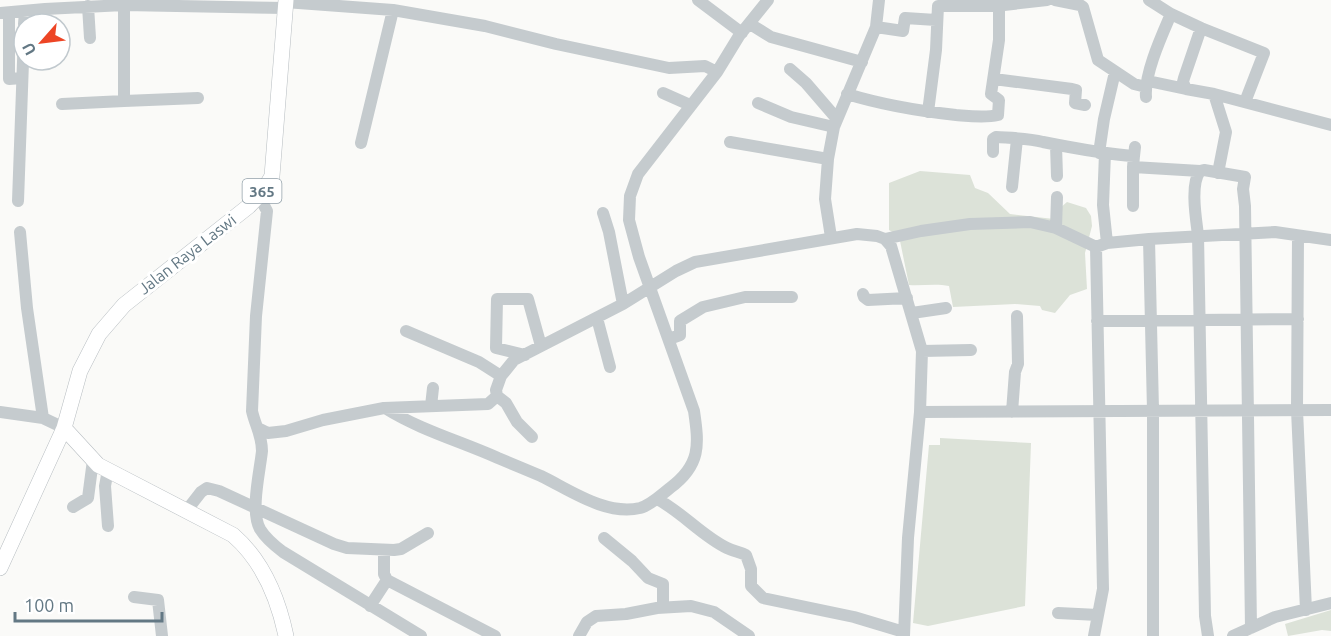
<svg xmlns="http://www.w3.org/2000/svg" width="1331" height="636" font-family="Ubuntu,sans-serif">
<rect width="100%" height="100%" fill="#fafaf8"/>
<path fill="#dce2d8" d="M920 171 970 175 975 188 988 193 1010 214 1054 219 1060 208 1067 202 1086 208 1091 216 1092 226 1085 253 1087 289 1070 295 1055 313 1042 310 1040 306 1015 304 953 307 949 286C936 283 922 286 909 285L899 236 889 230V183Z
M940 438 1031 443 1025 606 928 626 913 623 929 445H940Z
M1331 610V631L1322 630 1288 636 1285 624Z"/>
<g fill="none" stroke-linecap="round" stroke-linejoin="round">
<defs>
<path id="major" d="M64 428 98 465 233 535C263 561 278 598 286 636
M0 568 64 428 80 371 99 334 124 305 249 206C258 197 266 188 272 176L286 0"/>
</defs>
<use href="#major" stroke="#b8bec2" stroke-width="16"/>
<path stroke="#c5cbce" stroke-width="12" d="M698 0 742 33
M1055 0 1080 5 1083 7 1098 60 1134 84 1146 87
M1149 0 1171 14 1201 28 1184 78 1183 82 1186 89 1214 94 1331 125
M285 2 393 10 485 26 556 44 669 68 705 66 717 72
M124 5V101L198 98
M88 6 90 38
M0 13 45 9 124 5 285 8
M9 13V79L22 78
M24 24 25 12
M750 24 771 37 862 62
M876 27 903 31 905 18 936 20
M1201 28 1264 53 1245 102
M790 69 806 83 837 119
M994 79 1072 89 1076 90 1075 103 1085 105
M1148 81 1186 89
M663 93 690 105
M847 94C883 105 919 111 956 115 969 116 985 118 998 115L999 100 991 94 999 40V6
M1214 94 1226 132 1218 173
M1146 97C1144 74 1162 35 1171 14
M758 103 791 117 834 127
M62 104 124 101
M928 112 936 50 938 6H995L1047 0
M730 142 828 159
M361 143 393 10
M1056 145 1057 176
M993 152V139L996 137C1011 138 1028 138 1043 142 1073 148 1103 154 1134 156L1135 147
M1099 153 1104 119 1115 72
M1105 153 1103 205 1107 243
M1134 156 1133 167 1200 171
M1133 167V206
M1012 187 1017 139
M259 196 267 211 256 316 252 411C255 425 262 435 262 451 260 471 250 511 260 529 266 539 275 546 283 552L421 636
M18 201 24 34
M603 213 609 232 623 304
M1056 228 1057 197
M20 232 27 308 43 418
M1298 236 1297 410 1306 610
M831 237 825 199 828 159 834 127 876 27 879 0
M885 239 921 231 970 224 1030 222 1056 228 1096 247 1107 243 1149 239 1275 232 1331 240
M1149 239 1153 410V636
M863 294 864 297 868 300 907 298
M912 313 946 308
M597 318 610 367
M1097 321 1298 319
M406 331 479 362 501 376
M669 339 680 335V321L703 307 745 297H792
M922 351 971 350
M525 355 496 348 497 299H528L541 346
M497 396 506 403 517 422 532 437
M431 406 433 388
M385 408C420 430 460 441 498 458 512 464 527 470 541 476 570 490 606 516 640 508 651 505 661 495 670 488 701 465 699 445 694 411L639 257 629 220 630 196 638 174 717 72 739 36 768 0
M0 412 43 418 64 428
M920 412 1331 410
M1012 412 1015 372 1018 364 1017 316
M260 429 268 433 286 431 323 420 384 408 488 404 497 396 496 390 501 376 514 360 623 304 676 271 695 262 857 234 877 236 885 239 891 246 922 351 920 412 908 538 904 636
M657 499C682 512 702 536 727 548 733 551 740 552 746 555L751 569V586L763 598 854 617 904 632
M73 507 88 498 93 460
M187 510 201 492 207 488 219 491 334 544 347 548 394 550 401 549 428 533
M108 526 105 486 108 470
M604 538 632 561 648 578 663 584V607
M384 551V574L387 580
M134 597 158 600 162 636
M370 606 387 580 495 636
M1058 613 1098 615
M579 636 587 622 596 616 626 614 657 608 691 606 714 612 749 636
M1094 636 1103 589 1096 247
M1208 636 1205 616 1198 235C1196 219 1190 184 1200 171L1204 170 1245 177 1243 189 1245 206 1251 628
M1233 636 1275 617 1331 603"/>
<use href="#major" stroke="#fff" stroke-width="15"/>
</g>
<g text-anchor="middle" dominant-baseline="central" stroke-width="6" stroke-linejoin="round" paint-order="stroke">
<rect fill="#fff" stroke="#92a0a9" stroke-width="1.5" x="242.5" y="179" width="39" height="24" rx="4.5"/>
<g font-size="15" font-weight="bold" fill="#637884">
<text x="262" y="191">365</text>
</g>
<g font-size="16" fill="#637884" stroke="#fff">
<text transform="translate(187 254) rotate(-38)">Jalan Raya Laswi</text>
</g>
</g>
<g transform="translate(42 42) rotate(242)"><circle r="28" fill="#ffffff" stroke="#c1c9ce" stroke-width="1.5"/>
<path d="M0-4.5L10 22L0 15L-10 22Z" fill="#ed4525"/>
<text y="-9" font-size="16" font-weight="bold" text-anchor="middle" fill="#637884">U</text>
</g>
<path d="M15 612v9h147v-9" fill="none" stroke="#637884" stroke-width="3"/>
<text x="24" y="612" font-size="18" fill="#637884" stroke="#ffffff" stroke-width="4.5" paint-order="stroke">100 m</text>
</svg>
